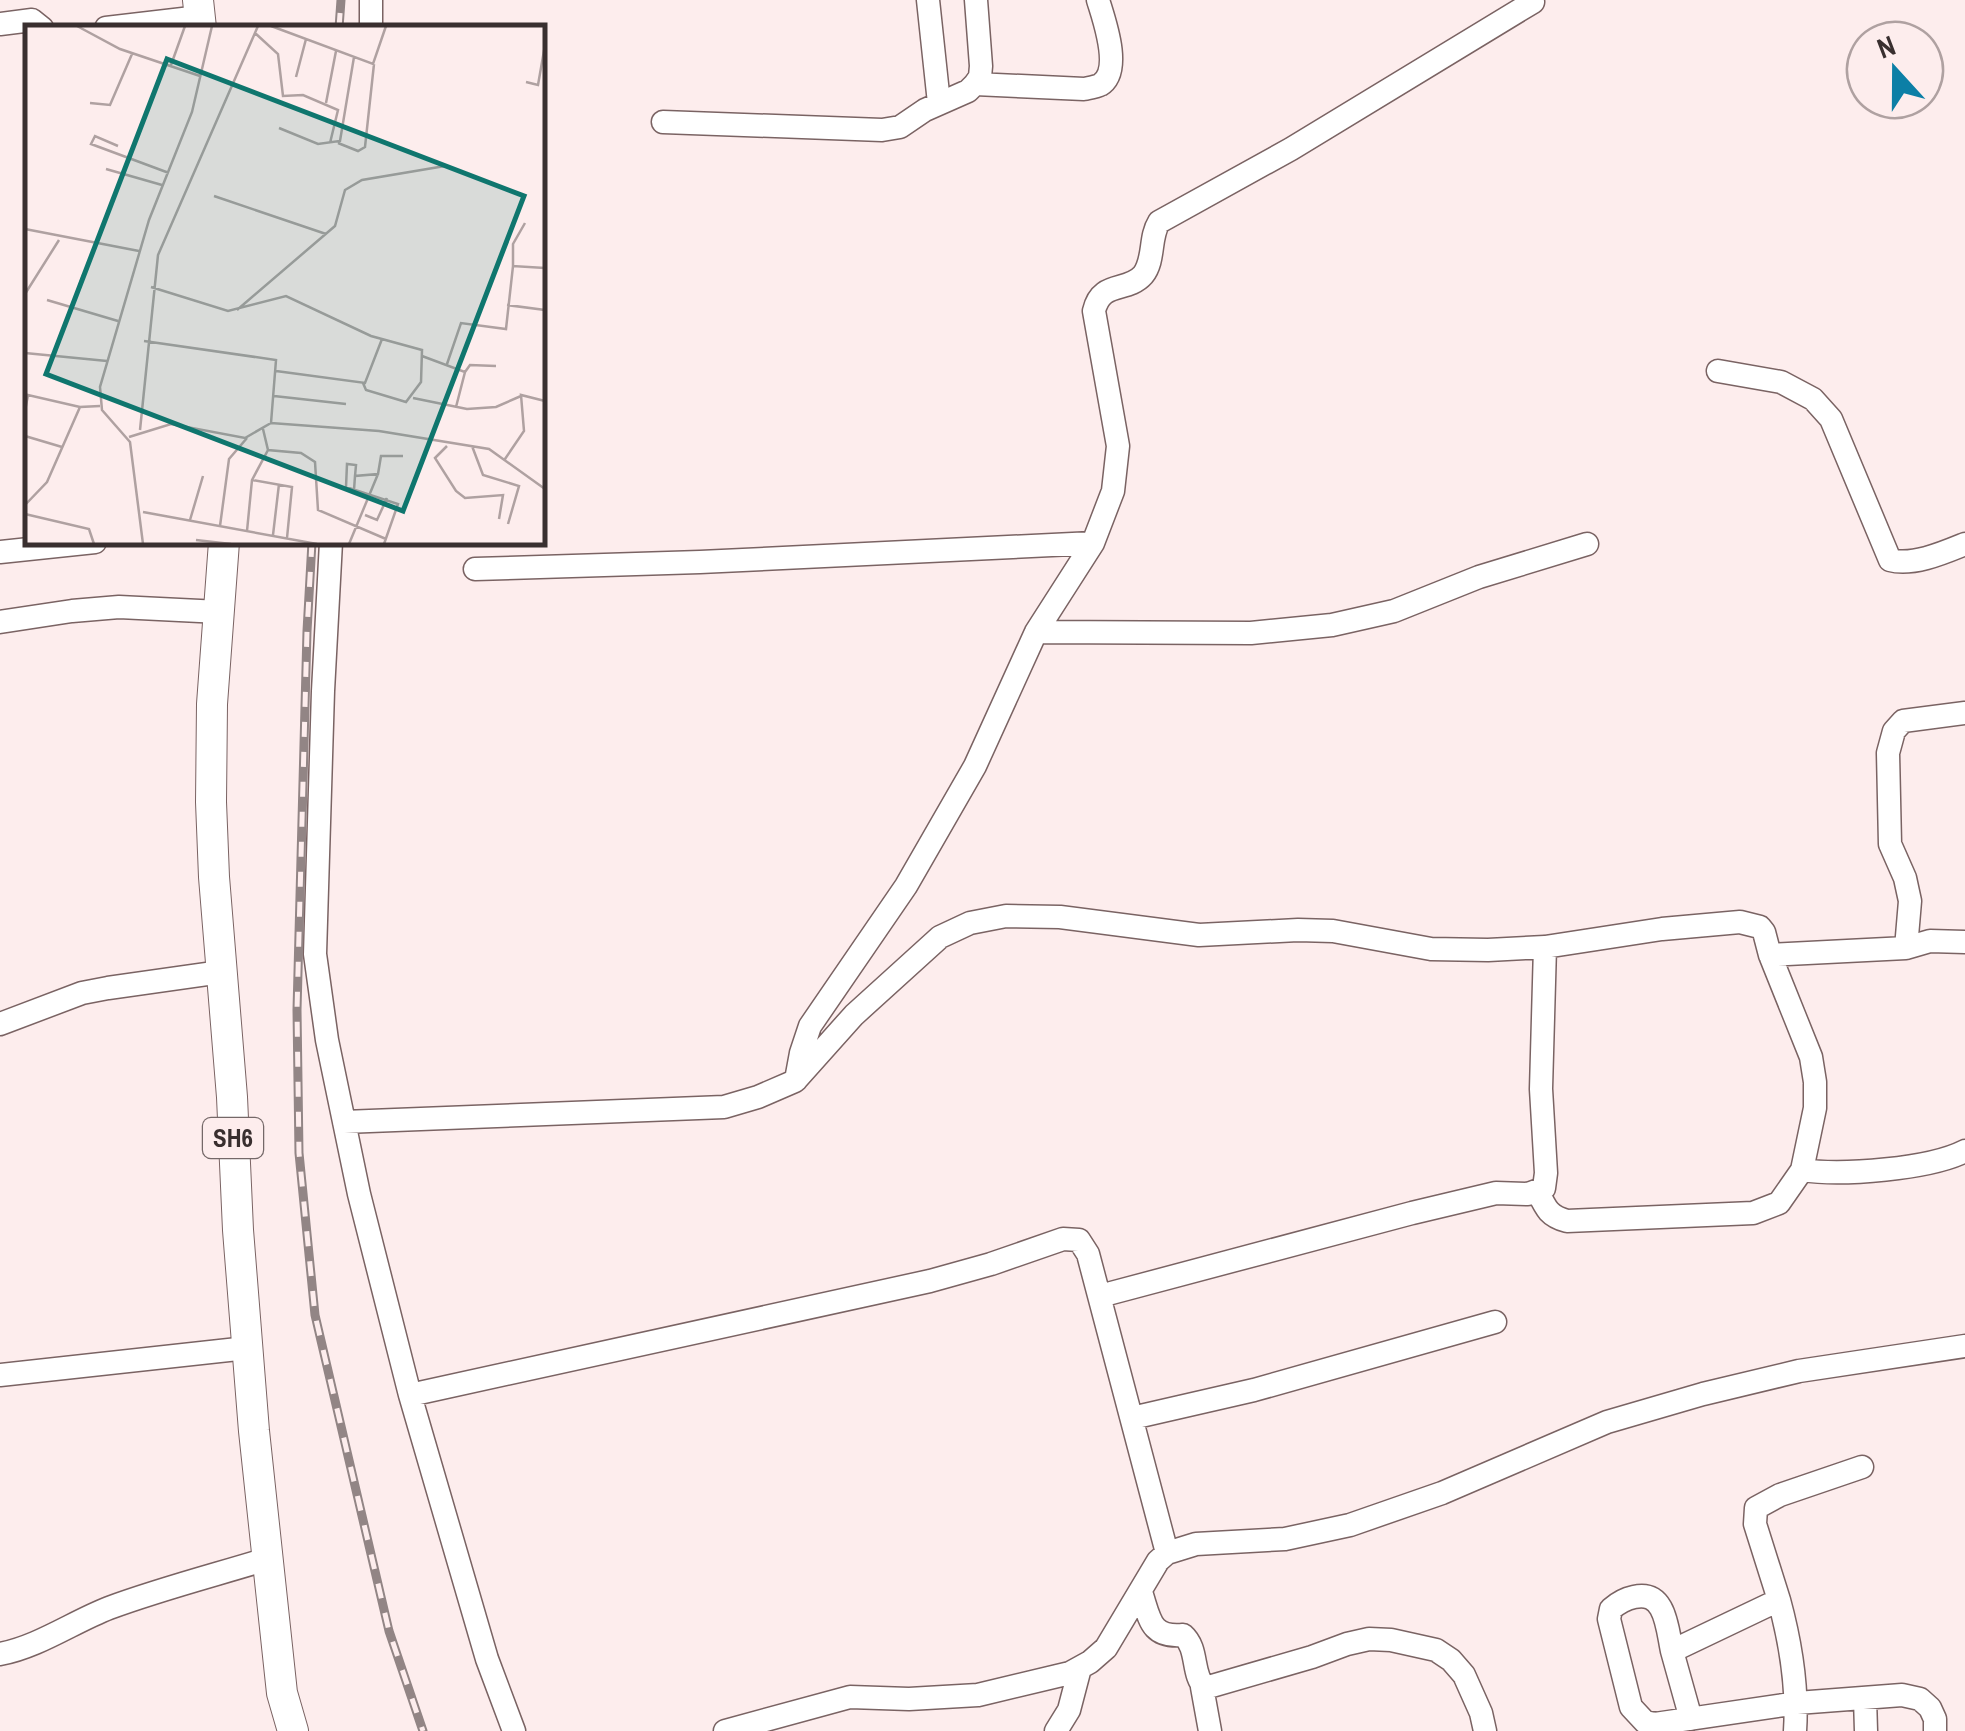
<svg xmlns="http://www.w3.org/2000/svg" width="1965" height="1731" font-family="'Archivo Narrow',sans-serif">
<rect width="100%" height="100%" fill="#fdeded"/>
<g fill="none" stroke-linecap="round" stroke-linejoin="round">
<defs>
<path id="minor" d="M928 0 939 103
M0 24 32 20 42 28
M106 28 200 17
M371 28V0
M975 84 1084 89C1085 89 1099 86 1100 85 1123 71 1104 20 1098 0
M663 122 882 130 900 127 925 110 968 91 975 84 980 77 981 66 976 0
M1718 371 1781 382 1813 399 1831 419 1890 560C1913 566 1943 553 1965 544
M331 542 323 691 315 954 327 1040 359 1194 410 1395 487 1659 514 1731
M0 552 95 542
M475 569 700 562 1093 543
M0 622 72 611 119 607 220 612
M1036 632 1251 633 1332 625 1394 611 1479 577 1587 544
M1906 948 1910 901 1905 878 1890 844 1888 753 1894 731 1903 721 1965 713
M1770 955 1906 948 1930 941 1965 942
M0 1024 82 993 108 988 221 972
M796 1080 801 1053 810 1026 906 886 975 766 1036 632 1093 543 1113 491 1118 446 1094 311C1101 280 1127 293 1143 275 1155 260 1149 238 1159 222L1291 149 1533 2
M344 1122 724 1107 758 1097 795 1081 854 1015 940 937 970 923 1006 916 1060 917 1199 935 1298 930 1333 931 1431 949 1488 950 1545 947 1662 929 1740 922 1760 927 1764 932 1770 955 1811 1057 1815 1082V1108L1802 1170 1779 1203 1753 1213 1567 1221C1549 1216 1546 1209 1538 1192
M1802 1170C1842 1176 1930 1169 1965 1151
M1100 1296 1412 1213 1496 1193 1528 1194 1544 1188 1546 1173 1541 1089 1545 947
M0 1375 247 1348
M410 1395 930 1281 991 1264 1063 1239 1079 1240 1088 1254 1167 1553
M1132 1418 1254 1390 1495 1322
M1141 1592C1150 1619 1150 1638 1183 1635 1199 1649 1191 1674 1205 1688L1312 1657 1347 1644 1369 1639 1391 1640 1436 1650 1451 1660 1464 1675 1481 1713 1485 1731
M1779 1600C1791 1644 1798 1686 1795 1731
M1672 1651C1667 1628 1666 1590 1634 1597 1624 1599 1618 1603 1611 1609L1609 1619 1631 1707 1645 1722 1655 1724 1797 1703 1902 1695 1920 1699 1930 1708 1935 1719V1731
M0 1654C38 1647 73 1622 109 1608 160 1589 215 1575 267 1559
M1202 1687 1210 1731
M1865 1698 1866 1731
M1691 1719 1672 1651 1779 1600 1755 1524 1756 1508 1780 1495 1862 1467
M725 1731 850 1697 909 1699 978 1695 1070 1673 1090 1662 1106 1648 1158 1561 1167 1553 1196 1544 1285 1539 1350 1525 1442 1493 1607 1422 1703 1394 1799 1371 1965 1346
M1056 1731 1069 1710 1080 1668"/>
<path id="major" d="M198 0 201 28
M224 542 212 704 211 802 214 877 232 1097 238 1230 254 1431 282 1693 293 1731"/>
</defs>
<use href="#minor" stroke="#7a6363" stroke-width="25"/>
<use href="#major" stroke="#7a6363" stroke-width="32"/>
<use href="#minor" stroke="#fff" stroke-width="22"/>
<use href="#major" stroke="#fff" stroke-width="30"/>
<defs>
<path id="rail" d="M339 28 341 0
M312 542 307 631 297 1010 299 1153 315 1315 389 1631 423 1731"/>
</defs>
<use href="#rail" stroke="#928585" stroke-width="9"/>
<use href="#rail" stroke="#fdeded" stroke-width="5" stroke-dasharray="15" stroke-linecap="butt"/>
</g>
<g text-anchor="middle" dominant-baseline="central" stroke-width="8" stroke-linejoin="round" paint-order="stroke">
<rect fill="#fdeded" stroke="#746868" stroke-width="2.5" x="203" y="1118" width="60" height="40" rx="8"/>
<g font-size="25" font-weight="bold" fill="#392f2f">
<text x="233" y="1138">SH6</text>
</g>
</g>
<g transform="translate(25 25)">
<rect width="520" height="520" fill="#fdeded"/>
<path fill="none" stroke="#afa1a1" stroke-width="2.5" d="M52 1 95 24 175 51M246 1 348 39 361 1M230 8 253 29 258 71 278 70 313 85 305 118M146 40 160 1M271 52 281 14M501 57 513 60 520 20M65 78 85 80 107 29M301 78 311 26M254 103 293 119 315 116 329 32M313 118 333 126 340 122 349 39M93 121 70 111 66 119 144 148M81 144 137 160M189 171 301 209M0 204 114 226M488 241V219L500 198M126 262 203 286 261 271 346 311 397 325 396 357 381 377 341 365 338 358M0 269 34 215M22 275 93 296M482 280 520 285M46 284 58 250M212 285 310 201 320 165 337 155 420 141M119 316 251 335 246 398M0 328 82 336M397 331 440 347 431 382M422 339 436 298 481 304 488 241 520 243M251 346 340 358 357 314M440 347 445 340 471 341M249 371 321 379M388 373 442 384 471 382 496 371M0 386 3 370 55 382M238 404 243 425 276 428 290 437 293 485 361 514M115 405 133 230 233 1M0 411 37 422M104 412 146 399 220 413 246 398 354 406 464 424 520 464M422 421 410 433 431 466 440 473 478 470 474 494M447 421 458 450 494 461 483 499M480 434 499 406 496 370 520 376M330 451 331 440 322 439 321 462 373 479 359 519M227 455 267 462 262 513M329 465 330 451 353 449 356 431H378M0 480 22 457 55 382 75 381M118 487 292 519M0 489 64 504 69 519M340 490 352 495 362 473M165 495 178 451M195 501 204 434 222 413M222 506 227 455 243 425M248 510 254 459M171 515 206 519M118 519 105 417 77 385 75 362 124 195 167 87 187 1M324 519 353 449"/>
<path fill="#0f766e" fill-opacity="0.15" stroke="#0f766e" stroke-width="5" d="M142 34 499 171 378 486 21 349Z"/>
<rect width="520" height="520" fill="none" stroke="#392f2f" stroke-width="5"/>
</g>
<g transform="translate(1895 70) rotate(339)"><circle r="48" fill="#fdeded" stroke="#afa1a1" stroke-width="2.5"/>
<path d="M0-8L18 38L0 25L-18 38Z" fill="#0c7fa6"/>
<text y="-15" font-size="28" font-weight="bold" text-anchor="middle" fill="#392f2f">N</text>
</g>
</svg>
